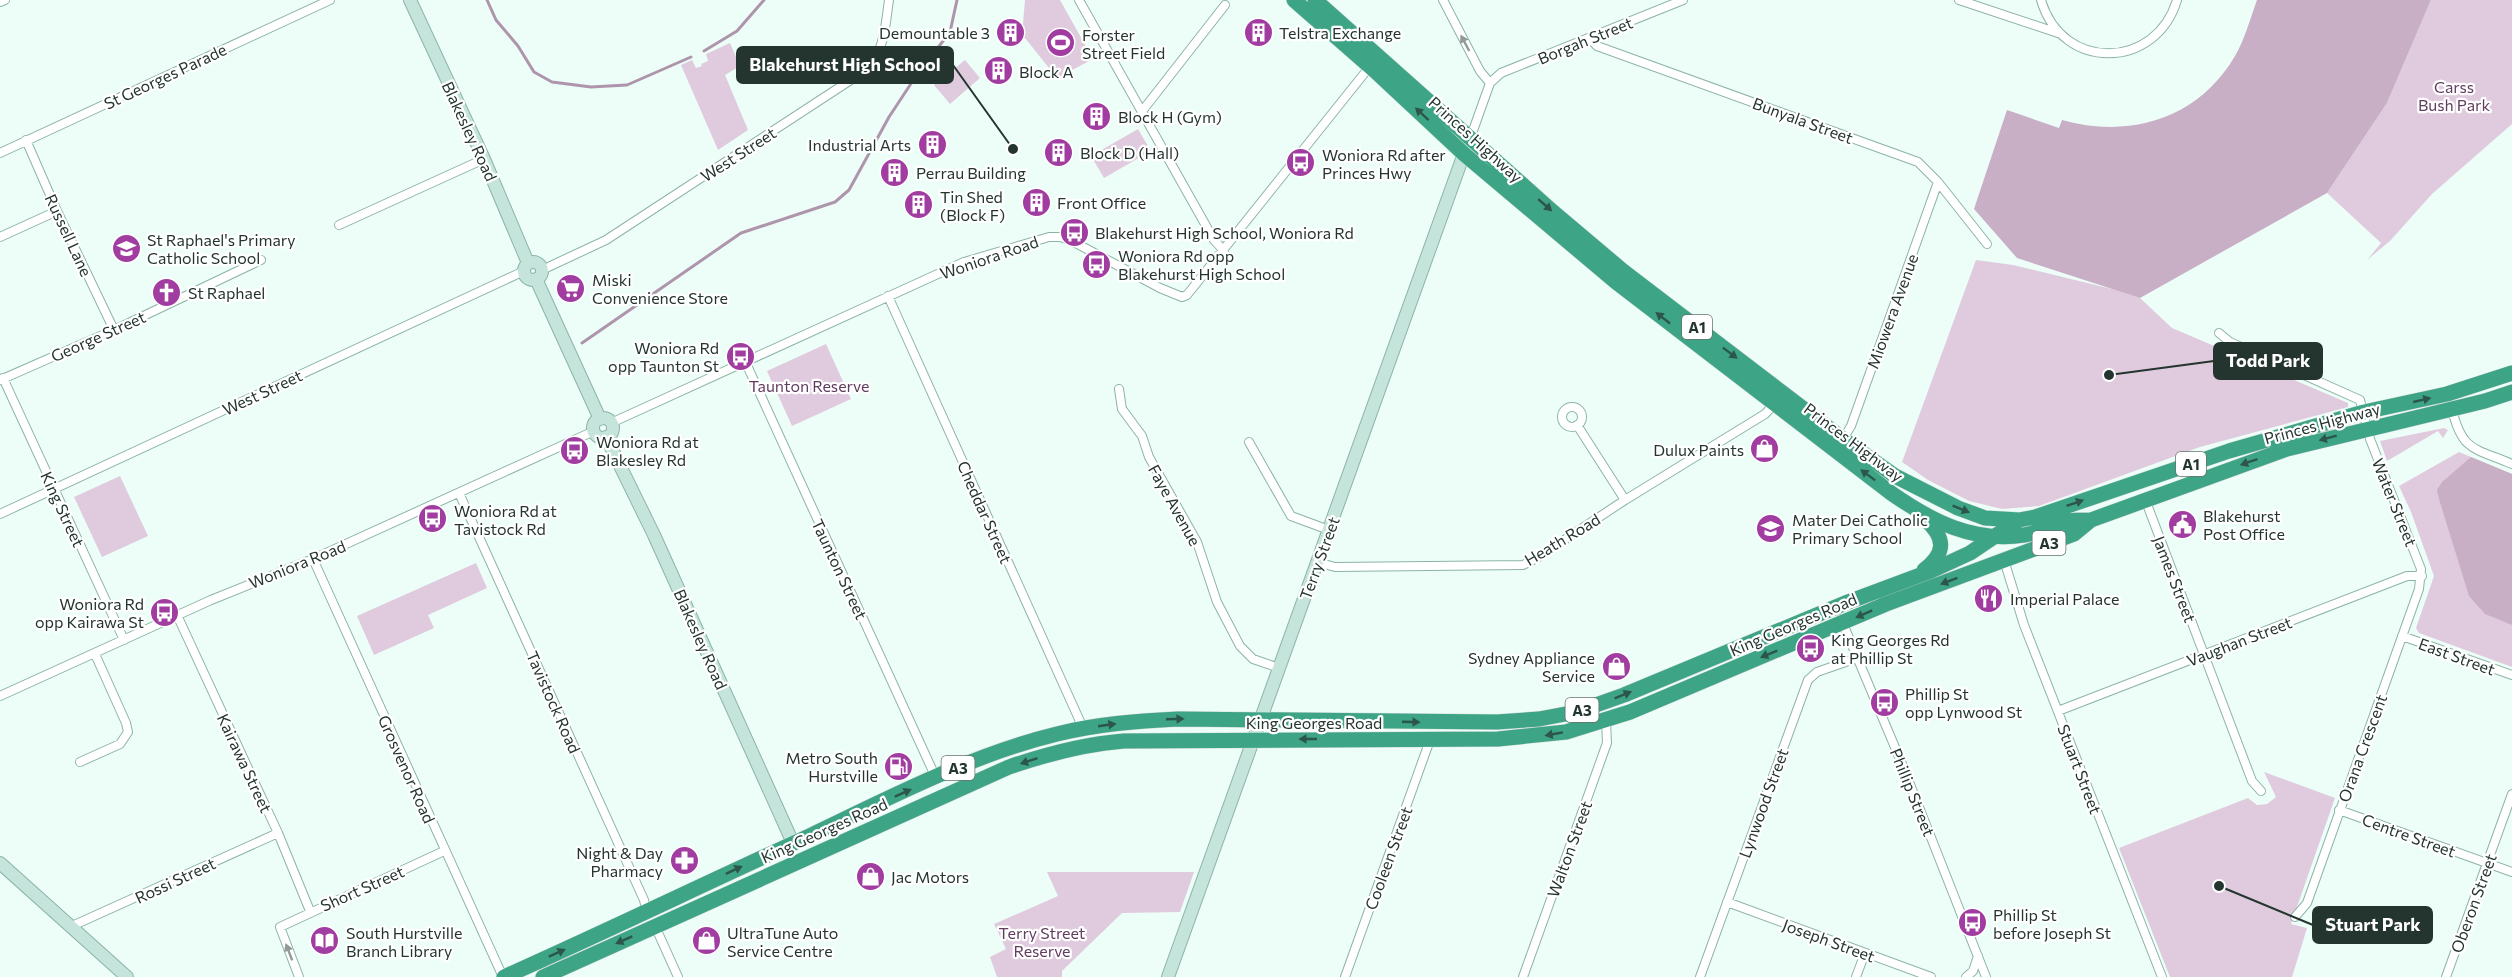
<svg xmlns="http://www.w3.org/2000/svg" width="2512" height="977" font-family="Commissioner,sans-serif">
<rect width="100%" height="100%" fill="#edfef8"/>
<path fill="#e0cbde" d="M1025 0H1060L1093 59 1057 78 1025 38 1016 47 1012 44 1022 35Z
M2431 0H2512V124L2432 194 2390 241 2367 260 2381 243 2327 193 2387 103Z
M730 43 740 66 725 75 748 130 718 150 681 65 692 60 696 68 702 66 701 64 708 61 706 54Z
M965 60 980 78 950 104 934 85Z
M1138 129 1151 151 1104 178 1091 156Z
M1976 260 2013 265 2116 290 2140 298 2172 328 2348 403V407L2200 447 2039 506 2002 509 1969 501 1928 480 1902 462Z
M826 344 851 399 792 426 767 371Z
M2444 428 2448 430 2443 438 2438 431 2387 461 2380 441Z
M2459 452 2512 474V667L2419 633 2416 628 2434 576 2411 512 2399 486Z
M120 476 148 536 102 557 74 497Z
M476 563 487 588 428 615 434 628 374 655 357 616Z
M2264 772 2335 798 2291 924 2307 928 2292 977H2170L2119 848 2248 798 2257 805 2267 804 2276 797Z
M1047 872H1194L1180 912 1122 913 1062 971V977H997L990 957 1006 949 994 924 1058 896Z"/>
<path fill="#c8afc6" d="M2257 0H2431L2387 103 2327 193 2140 298 2017 258 1974 209 2007 110 2059 128 2062 120C2130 139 2198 119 2235 56 2245 39 2250 19 2257 0Z
M2471 457 2512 474V625L2485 614 2469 596 2439 499 2437 490 2442 482Z"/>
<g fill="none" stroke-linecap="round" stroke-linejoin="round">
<path stroke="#ae95ac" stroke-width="3" d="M487 0 496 20 518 46 534 72 552 82 591 87 627 85 691 57
M704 51 737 31 764 0
M582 343 741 233 835 202 849 190 889 117 916 76 950 32 957 0"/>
<defs>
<path id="street" d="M1079 0 1214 240 1224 251
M1443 0 1480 71 1490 83
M1959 0 2058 33
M2041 0C2062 72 2156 70 2177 0
M0 2 5 0
M1590 39 1597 46 1918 162 1938 182 1987 244
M1143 110 1225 5
M1470 139 1490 83 1501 73 1683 0
M26 140 57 211 114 330
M0 153 330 0
M339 225 484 159
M0 237 57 211
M542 270 606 240 863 72C885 53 885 27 889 0
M888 296 1083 728
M2219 333 2230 342 2360 400 2370 439 2421 569 2419 589 2307 903 2295 917
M745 361 936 778
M3 378 124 640
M0 380 114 330 261 260
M1119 389 1122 409 1142 436 1149 457 1197 542 1217 602 1240 646 1253 659 1279 668
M1562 417a10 10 0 1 1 20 0a10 10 0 1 1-20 0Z
M2452 409C2462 452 2475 448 2512 464
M611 423 964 262 1049 237H1060L1070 240 1160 288 1182 297 1187 295 1371 65
M1577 425 1625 500
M1843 439 1851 426 1938 182
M1249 442 1291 516 1329 530
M459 493 644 900 647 913
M2145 499 2252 781 2261 791
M0 514 524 271
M313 559 503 977
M2004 560 2024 625 2162 977
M1317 562 1335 567 1523 565 1537 558 1625 500 1765 414 1777 401
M177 615 278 833 310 911
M1841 619 1902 764 1986 977
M2402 636 2512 675
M0 696 211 600 313 559 594 431
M2058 711 2407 576H2422
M80 762 120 744 128 732 126 723 95 654
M2339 810 2512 872
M1727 902 1931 977
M72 926 278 833
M655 926 678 977
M299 977 280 927 444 851
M1345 977 1430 740
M1523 977 1607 743 1606 721
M1700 977 1808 680 1817 672 1857 658
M1856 977 1865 953
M1966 977 1973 971 1978 956
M2446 977 2512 794"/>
<path id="secondary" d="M410 0 484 159 528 263
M524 271a9 9 0 1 1 18 0a9 9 0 1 1-18 0Z
M536 279 600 419
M593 428a10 10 0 1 1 20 0a10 10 0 1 1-20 0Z
M606 437 654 535 793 843
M0 863 127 977
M1168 977 1466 148"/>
<path id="highway" d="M1294 0 1374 70 1464 154 1616 282 1891 493C1931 521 1973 543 2024 535 2039 533 2053 524 2068 521 2076 520 2084 520 2091 520L2287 449 2485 401 2512 392
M1315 0 1552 211 1623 271 1843 439 1895 476 1958 508 1985 518 2019 520 2035 517 2229 451 2364 412 2447 394 2512 373
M1924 570C1946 553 1946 538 1925 519
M504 977C605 932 704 884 805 838 885 800 970 755 1057 734 1097 724 1137 721 1178 719L1497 722 1539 719 1576 712 1624 695 1848 602 1931 571 1970 553 2019 520
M543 977 1009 767C1047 754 1084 744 1124 741L1498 739 1566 732 1630 712 1886 604 2074 534 2091 520"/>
</defs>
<use href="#street" stroke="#8cb4a5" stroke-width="10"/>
<use href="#secondary" stroke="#8cb4a5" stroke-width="14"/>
<use href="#highway" stroke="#d8dbda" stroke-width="16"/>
<use href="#street" stroke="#fff" stroke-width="8"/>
<use href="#secondary" stroke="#c5e4db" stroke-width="12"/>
<use href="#highway" stroke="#3da486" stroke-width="15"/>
</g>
<defs><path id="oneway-solid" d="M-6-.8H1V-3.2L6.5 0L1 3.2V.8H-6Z" transform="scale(1.5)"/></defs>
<g fill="#929a97">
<use href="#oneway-solid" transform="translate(1465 43) rotate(-118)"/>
<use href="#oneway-solid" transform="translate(289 952) rotate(-111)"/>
</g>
<g fill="#2c5649">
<use href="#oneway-solid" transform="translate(1422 114) rotate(-137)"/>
<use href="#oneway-solid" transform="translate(1545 205) rotate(41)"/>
<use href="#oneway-solid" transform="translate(1663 318) rotate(-142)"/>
<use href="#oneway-solid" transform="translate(1730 353) rotate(37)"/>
<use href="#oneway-solid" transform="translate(2422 400) rotate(-13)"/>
<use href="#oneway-solid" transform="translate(2328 438) rotate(165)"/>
<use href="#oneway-solid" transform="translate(2249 462) rotate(161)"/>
<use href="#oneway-solid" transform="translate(1868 475) rotate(-143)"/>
<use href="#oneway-solid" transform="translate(2075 503) rotate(-19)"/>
<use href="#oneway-solid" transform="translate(1961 509) rotate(22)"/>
<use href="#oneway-solid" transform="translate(1949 581) rotate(159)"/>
<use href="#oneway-solid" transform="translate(1864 614) rotate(156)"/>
<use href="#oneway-solid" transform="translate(1769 654) rotate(158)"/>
<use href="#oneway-solid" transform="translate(1623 695) rotate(-22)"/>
<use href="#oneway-solid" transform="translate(1175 719) rotate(-2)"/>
<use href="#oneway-solid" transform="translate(1411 722) rotate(2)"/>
<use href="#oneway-solid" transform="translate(1107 725) rotate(-8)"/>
<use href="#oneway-solid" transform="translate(1554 734) rotate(170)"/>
<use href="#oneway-solid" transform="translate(1308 739) rotate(180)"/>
<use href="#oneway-solid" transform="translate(1029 761) rotate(162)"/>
<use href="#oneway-solid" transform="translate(903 793) rotate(-24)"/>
<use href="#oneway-solid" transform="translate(734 870) rotate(-25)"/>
<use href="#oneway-solid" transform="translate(624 940) rotate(156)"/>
<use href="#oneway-solid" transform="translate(557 953) rotate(-24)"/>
</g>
<defs>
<symbol id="building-disc" viewBox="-11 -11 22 22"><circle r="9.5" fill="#a13ca0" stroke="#fff"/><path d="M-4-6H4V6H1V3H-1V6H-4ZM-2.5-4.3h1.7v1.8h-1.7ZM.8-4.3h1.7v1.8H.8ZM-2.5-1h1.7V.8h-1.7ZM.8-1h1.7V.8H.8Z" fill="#fff"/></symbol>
<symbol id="stadium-disc" viewBox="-11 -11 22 22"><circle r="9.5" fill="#a13ca0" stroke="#fff"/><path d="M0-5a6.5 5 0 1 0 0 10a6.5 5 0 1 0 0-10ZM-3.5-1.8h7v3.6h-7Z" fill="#fff"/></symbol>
<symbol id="bus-disc" viewBox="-11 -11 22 22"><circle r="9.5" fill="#a13ca0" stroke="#fff"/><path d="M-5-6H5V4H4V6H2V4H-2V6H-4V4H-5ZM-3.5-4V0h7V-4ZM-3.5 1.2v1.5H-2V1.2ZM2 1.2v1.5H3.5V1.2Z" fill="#fff"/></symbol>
<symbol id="school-disc" viewBox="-11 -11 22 22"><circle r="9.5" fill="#a13ca0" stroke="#fff"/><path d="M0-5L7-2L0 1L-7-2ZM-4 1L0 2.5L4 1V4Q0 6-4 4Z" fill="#fff"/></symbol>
<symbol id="supermarket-disc" viewBox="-11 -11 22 22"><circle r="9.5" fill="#a13ca0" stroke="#fff"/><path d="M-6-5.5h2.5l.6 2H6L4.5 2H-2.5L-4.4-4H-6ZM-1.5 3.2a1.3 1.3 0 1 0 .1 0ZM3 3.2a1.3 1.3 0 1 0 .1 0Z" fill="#fff"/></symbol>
<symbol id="church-disc" viewBox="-11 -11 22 22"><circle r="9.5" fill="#a13ca0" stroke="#fff"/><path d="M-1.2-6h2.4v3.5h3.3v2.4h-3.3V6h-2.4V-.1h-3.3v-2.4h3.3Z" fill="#fff"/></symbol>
<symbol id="shop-disc" viewBox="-11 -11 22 22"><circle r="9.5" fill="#a13ca0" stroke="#fff"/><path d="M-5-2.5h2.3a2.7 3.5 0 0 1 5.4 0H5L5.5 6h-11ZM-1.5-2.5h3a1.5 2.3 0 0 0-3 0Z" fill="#fff"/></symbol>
<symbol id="civic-disc" viewBox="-11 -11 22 22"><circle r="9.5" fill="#a13ca0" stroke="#fff"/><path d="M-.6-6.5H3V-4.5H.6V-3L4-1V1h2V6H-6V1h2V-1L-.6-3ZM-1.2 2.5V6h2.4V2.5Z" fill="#fff"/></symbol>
<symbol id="restaurant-disc" viewBox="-11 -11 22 22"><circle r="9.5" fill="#a13ca0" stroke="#fff"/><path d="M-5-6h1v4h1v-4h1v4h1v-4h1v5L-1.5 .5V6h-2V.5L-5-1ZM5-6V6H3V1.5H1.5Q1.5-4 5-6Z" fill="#fff"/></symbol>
<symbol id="fuel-disc" viewBox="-11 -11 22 22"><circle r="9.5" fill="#a13ca0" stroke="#fff"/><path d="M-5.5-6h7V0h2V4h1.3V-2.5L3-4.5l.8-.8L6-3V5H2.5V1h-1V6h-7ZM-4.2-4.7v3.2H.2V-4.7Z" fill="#fff"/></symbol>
<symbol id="pharmacy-disc" viewBox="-11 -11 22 22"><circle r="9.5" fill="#a13ca0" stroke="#fff"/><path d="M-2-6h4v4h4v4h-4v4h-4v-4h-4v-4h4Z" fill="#fff"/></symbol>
<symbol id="library-disc" viewBox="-11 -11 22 22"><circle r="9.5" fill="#a13ca0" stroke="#fff"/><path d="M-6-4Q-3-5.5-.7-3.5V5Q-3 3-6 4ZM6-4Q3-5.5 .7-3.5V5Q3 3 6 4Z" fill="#fff"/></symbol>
</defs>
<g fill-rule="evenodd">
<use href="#building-disc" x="994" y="16" width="33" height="33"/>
<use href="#building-disc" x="1242" y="16" width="33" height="33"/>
<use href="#stadium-disc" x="1044" y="26" width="33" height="33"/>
<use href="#building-disc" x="982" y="54" width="33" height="33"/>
<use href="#building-disc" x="1080" y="100" width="33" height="33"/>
<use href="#building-disc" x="916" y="128" width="33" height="33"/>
<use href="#building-disc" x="1042" y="136" width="33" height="33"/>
<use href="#bus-disc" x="1284" y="146" width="33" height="33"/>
<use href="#building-disc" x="878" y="156" width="33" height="33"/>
<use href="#building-disc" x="1020" y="186" width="33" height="33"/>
<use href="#building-disc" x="902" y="188" width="33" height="33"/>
<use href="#bus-disc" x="1058" y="216" width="33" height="33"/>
<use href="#school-disc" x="110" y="232" width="33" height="33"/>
<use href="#bus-disc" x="1080" y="248" width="33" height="33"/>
<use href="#supermarket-disc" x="554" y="272" width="33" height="33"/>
<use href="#church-disc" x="150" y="276" width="33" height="33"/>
<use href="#bus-disc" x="724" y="340" width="33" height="33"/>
<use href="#shop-disc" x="1748" y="432" width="33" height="33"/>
<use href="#bus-disc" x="558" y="434" width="33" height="33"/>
<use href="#bus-disc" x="416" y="502" width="33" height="33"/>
<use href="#civic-disc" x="2166" y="508" width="33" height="33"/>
<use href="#school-disc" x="1754" y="512" width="33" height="33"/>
<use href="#restaurant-disc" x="1972" y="582" width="33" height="33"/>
<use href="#bus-disc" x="148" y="596" width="33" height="33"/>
<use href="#bus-disc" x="1794" y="632" width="33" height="33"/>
<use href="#shop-disc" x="1600" y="650" width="33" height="33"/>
<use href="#bus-disc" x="1868" y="686" width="33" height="33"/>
<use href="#fuel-disc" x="882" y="750" width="33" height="33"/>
<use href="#pharmacy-disc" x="668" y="844" width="33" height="33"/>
<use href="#shop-disc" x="854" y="860" width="33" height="33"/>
<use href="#bus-disc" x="1956" y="906" width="33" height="33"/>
<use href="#library-disc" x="308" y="924" width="33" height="33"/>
<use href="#shop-disc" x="690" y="924" width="33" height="33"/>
</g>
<g text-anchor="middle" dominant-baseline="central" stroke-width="4.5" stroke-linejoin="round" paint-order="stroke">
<g fill="#fff" stroke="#66726d" stroke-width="1.5">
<rect x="1682" y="315" width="30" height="24" rx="4.5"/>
<rect x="2176" y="452" width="30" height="24" rx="4.5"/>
<rect x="2032.5" y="531" width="33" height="24" rx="4.5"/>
<rect x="1565.5" y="698" width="33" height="24" rx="4.5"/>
<rect x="941.5" y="756" width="33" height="24" rx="4.5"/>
</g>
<g font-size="15" font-weight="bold" fill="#24352f">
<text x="1697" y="327">A1</text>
<text x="2191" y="464">A1</text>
<text x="2049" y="543">A3</text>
<text x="1582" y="710">A3</text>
<text x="958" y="768">A3</text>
</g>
<g font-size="16" fill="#24352f" stroke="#fff" text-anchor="start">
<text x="990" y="32" text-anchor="end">Demountable 3</text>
<text x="1279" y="32">Telstra Exchange</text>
<text x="1082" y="34">Forster<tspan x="1082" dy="18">Street Field</tspan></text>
<text x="1019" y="71">Block A</text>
<text x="1118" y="116">Block H (Gym)</text>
<text x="911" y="144" text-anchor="end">Industrial Arts</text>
<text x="1080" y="152">Block D (Hall)</text>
<text x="1322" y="154">Woniora Rd after<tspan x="1322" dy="18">Princes Hwy</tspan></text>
<text x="916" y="172">Perrau Building</text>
<text x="940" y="196">Tin Shed<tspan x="940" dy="18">(Block F)</tspan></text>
<text x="1057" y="202">Front Office</text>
<text x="1095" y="232">Blakehurst High School, Woniora Rd</text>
<text x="147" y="239">St Raphael's Primary<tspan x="147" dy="18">Catholic School</tspan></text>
<text x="1118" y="255">Woniora Rd opp<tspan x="1118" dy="18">Blakehurst High School</tspan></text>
<text x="592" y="279">Miski<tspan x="592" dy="18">Convenience Store</tspan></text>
<text x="188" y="292">St Raphael</text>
<text x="719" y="347" text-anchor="end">Woniora Rd<tspan x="719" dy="18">opp Taunton St</tspan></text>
<text x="596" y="441">Woniora Rd at<tspan x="596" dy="18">Blakesley Rd</tspan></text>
<text x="1744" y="449" text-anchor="end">Dulux Paints</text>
<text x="454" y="510">Woniora Rd at<tspan x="454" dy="18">Tavistock Rd</tspan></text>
<text x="2203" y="515">Blakehurst<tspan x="2203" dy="18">Post Office</tspan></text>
<text x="1792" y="519">Mater Dei Catholic<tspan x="1792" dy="18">Primary School</tspan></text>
<text x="2010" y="598">Imperial Palace</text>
<text x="144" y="603" text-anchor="end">Woniora Rd<tspan x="144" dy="18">opp Kairawa St</tspan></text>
<text x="1831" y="639">King Georges Rd<tspan x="1831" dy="18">at Phillip St</tspan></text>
<text x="1595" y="657" text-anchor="end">Sydney Appliance<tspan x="1595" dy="18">Service</tspan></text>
<text x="1905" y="693">Phillip St<tspan x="1905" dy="18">opp Lynwood St</tspan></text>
<text x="878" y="757" text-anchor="end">Metro South<tspan x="878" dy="18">Hurstville</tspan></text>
<text x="663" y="852" text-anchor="end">Night &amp; Day<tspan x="663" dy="18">Pharmacy</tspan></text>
<text x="891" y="876">Jac Motors</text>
<text x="1993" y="914">Phillip St<tspan x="1993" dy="18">before Joseph St</tspan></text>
<text x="346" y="932">South Hurstville<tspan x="346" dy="18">Branch Library</tspan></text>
<text x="727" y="932">UltraTune Auto<tspan x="727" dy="18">Service Centre</tspan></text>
</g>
<g font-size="16" fill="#24352f" stroke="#fff">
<text transform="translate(1585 40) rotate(-22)">Borgah Street</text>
<text transform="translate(165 76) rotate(-25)">St Georges Parade</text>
<text transform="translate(1803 120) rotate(20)">Bunyala Street</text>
<text transform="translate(470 131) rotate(65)">Blakesley Road</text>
<text transform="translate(1476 139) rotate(42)">Princes Highway</text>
<text transform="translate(738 154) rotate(-33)">West Street</text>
<text transform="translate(69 235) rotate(65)">Russell Lane</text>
<text transform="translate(989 257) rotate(-19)">Woniora Road</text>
<text transform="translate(1892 311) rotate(-70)">Miowera Avenue</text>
<text transform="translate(98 336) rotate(-24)">George Street</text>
<text transform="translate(262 392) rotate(-25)">West Street</text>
<text transform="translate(2322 423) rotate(-15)">Princes Highway</text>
<text transform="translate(1854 442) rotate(37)">Princes Highway</text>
<text transform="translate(2395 502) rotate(68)">Water Street</text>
<text transform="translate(1175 505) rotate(61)">Faye Avenue</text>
<text transform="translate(63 509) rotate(65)">King Street</text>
<text transform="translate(985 512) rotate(66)">Cheddar Street</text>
<text transform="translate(1562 539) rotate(-31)">Heath Road</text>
<text transform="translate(1319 558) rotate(-70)">Terry Street</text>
<text transform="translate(297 564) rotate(-22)">Woniora Road</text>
<text transform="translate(840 569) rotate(65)">Taunton Street</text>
<text transform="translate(2175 579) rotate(69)">James Street</text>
<text transform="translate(1793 624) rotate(-23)">King Georges Road</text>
<text transform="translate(701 639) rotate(66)">Blakesley Road</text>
<text transform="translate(2239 641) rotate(-21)">Vaughan Street</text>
<text transform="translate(2457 656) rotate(20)">East Street</text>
<text transform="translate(554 702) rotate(66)">Tavistock Road</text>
<text x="1314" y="722">King Georges Road</text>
<text transform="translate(2362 748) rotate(-70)">Orana Crescent</text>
<text transform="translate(245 763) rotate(65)">Kairawa Street</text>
<text transform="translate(407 769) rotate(66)">Grosvenor Road</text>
<text transform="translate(2080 769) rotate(69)">Stuart Street</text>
<text transform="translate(1913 792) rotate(68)">Phillip Street</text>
<text transform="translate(1763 803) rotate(-70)">Lynwood Street</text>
<text transform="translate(824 830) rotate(-24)">King Georges Road</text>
<text transform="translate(2409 835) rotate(20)">Centre Street</text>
<text transform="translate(1569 849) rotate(-70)">Walton Street</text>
<text transform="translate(1388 858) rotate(-70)">Cooleen Street</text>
<text transform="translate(175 880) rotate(-25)">Rossi Street</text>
<text transform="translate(362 888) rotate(-24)">Short Street</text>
<text transform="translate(2473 903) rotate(-70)">Oberon Street</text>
<text transform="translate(1829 940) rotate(20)">Joseph Street</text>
</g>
<g font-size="16" fill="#613d60" stroke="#fff">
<text x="2454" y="86">Carss<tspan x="2454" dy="18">Bush Park</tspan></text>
<text x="809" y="385">Taunton Reserve</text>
<text x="1042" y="932">Terry Street<tspan x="1042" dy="18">Reserve</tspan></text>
</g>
</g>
<path fill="none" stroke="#24352f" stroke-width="2" d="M1013 149L953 65M2109 375L2214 361M2219 886L2313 925"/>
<g fill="#24352f" stroke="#fff" stroke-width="2">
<circle cx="1013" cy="149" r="6"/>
<circle cx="2109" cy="375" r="6"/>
<circle cx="2219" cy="886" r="6"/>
</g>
<g fill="#24352f" stroke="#24352f" stroke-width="2">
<rect x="737" y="47" width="216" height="36" rx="6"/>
<rect x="2214" y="343" width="108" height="36" rx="6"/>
<rect x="2313" y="907" width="119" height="36" rx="6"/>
</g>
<g font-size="18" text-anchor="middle" font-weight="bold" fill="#fff">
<text x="845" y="71">Blakehurst High School</text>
<text x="2268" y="367">Todd Park</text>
<text x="2373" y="931">Stuart Park</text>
</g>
</svg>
